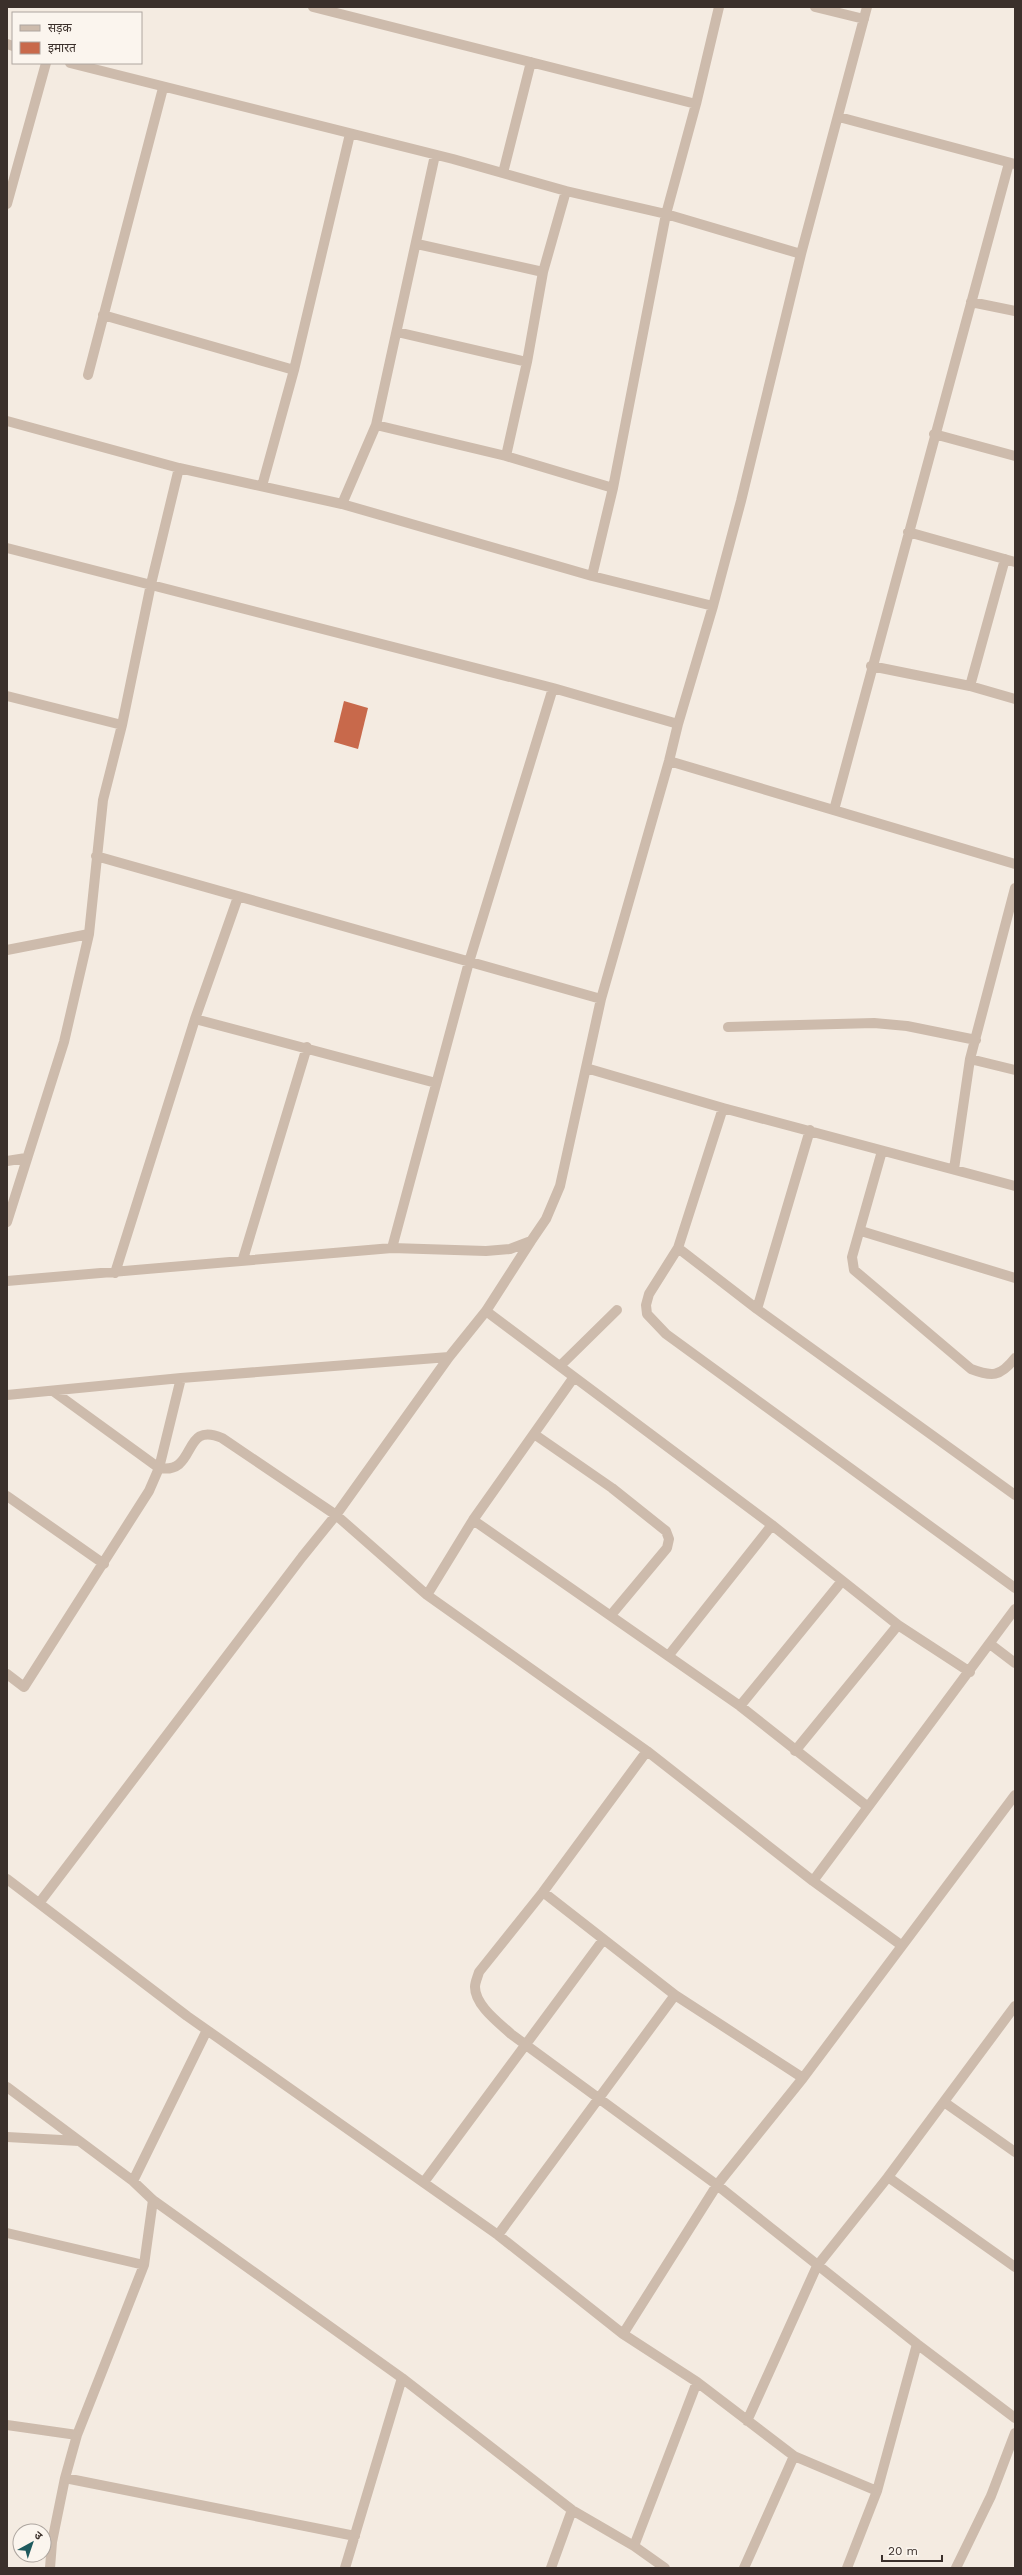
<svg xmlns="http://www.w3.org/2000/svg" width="1022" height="2575" font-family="'Work Sans','Noto Sans Devanagari',sans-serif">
<rect width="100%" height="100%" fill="#f4ebe1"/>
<path fill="#c8694b" d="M344 701 368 708 358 749 334 742Z"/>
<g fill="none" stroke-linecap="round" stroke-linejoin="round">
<path stroke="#cdbbac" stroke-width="10" d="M313 7 696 104 719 7
M815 7 864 19
M7 44 13 46
M70 63 453 159 566 191 666 214 801 254
M839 117 1015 164
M503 173 531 62
M7 204 46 63
M417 244 543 272
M971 302 1015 311
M103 315 294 370
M397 332 527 362
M88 375 163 88
M7 421 179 468 342 504 592 576 713 606
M376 425 506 456 613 488
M934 434 1015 456
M506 456 527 362 543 272 566 191
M262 486 294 370 350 134
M342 504 376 425 435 155
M908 532 1015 562
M7 548 553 688 678 724
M592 576 613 488 666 214 696 104
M871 666 970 686 1015 699
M970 686 1005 559
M7 696 122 725
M669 761 1015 864
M834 810 1009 163
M96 856 601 999
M7 950 89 934
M195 1019 436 1083
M728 1027 874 1023 907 1026 976 1040
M970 1059 1015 1070
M586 1068 723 1108 1015 1186
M723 1108 678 1248 649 1294 646 1305 647 1314 666 1334 1015 1588
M882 1151 852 1257 854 1270 971 1369C992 1377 1000 1377 1015 1358
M7 1161 26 1158
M954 1169 970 1059 1015 888
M7 1222 64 1042 89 934 103 800 122 725 151 584 179 468
M861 1231 1015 1278
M392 1248 469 962 553 688
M678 1248 757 1309 1015 1495
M243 1259 307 1047
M115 1273 195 1019 238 897
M7 1281 392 1248 486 1251 510 1249 531 1241 546 1219 560 1186 601 999 669 761 678 724 713 606 741 501 801 254 867 7
M757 1309 810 1130
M486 1311 772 1525 898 1625 970 1672
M560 1366 617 1310
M53 1391 159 1468C198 1475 181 1420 222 1438L336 1515 427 1595 647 1751 813 1881 901 1945
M7 1395 181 1378 449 1357
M534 1434 612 1488 666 1531 669 1539 667 1548 611 1615
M7 1496 104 1564
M473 1520 740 1706 868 1807
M427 1595 473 1520 574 1377
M990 1644 1015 1663
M669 1655 772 1525
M7 1674 24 1687 149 1491 159 1468 181 1378
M740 1706 842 1581
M647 1751 543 1892 479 1972C478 1976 475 1982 475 1987 475 2005 498 2022 511 2034L717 2185 917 2344 1015 2418
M795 1751 898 1625
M7 1879 187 2016 498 2235 623 2334 697 2382 794 2456 877 2491
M813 1881 1015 1609
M543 1892 675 1995 803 2078
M40 1902 302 1557 336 1515 449 1357 486 1311 531 1241
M7 2087 133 2181 153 2200 402 2378 572 2510 634 2546 665 2568
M944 2102 1015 2152
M7 2137 79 2141
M888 2177 1015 2267
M133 2181 207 2030
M424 2182 603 1940
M7 2233 144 2265
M498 2235 675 1995
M623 2334 717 2185 803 2078 1015 1795
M747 2421 817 2266 888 2177 1015 2006
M7 2425 77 2435
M65 2478 355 2536
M634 2546 697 2382
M50 2568 52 2542 65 2478 77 2435 144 2265 153 2200
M345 2568 402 2378
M551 2568 572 2510
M744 2568 794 2456
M847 2568 877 2491 917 2344
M956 2568 991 2496 1015 2433"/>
</g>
<rect width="1022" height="2575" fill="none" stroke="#3b302b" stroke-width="16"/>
<rect x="12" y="12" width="130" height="52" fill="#fbf5ee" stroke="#aea6a0"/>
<rect x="20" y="25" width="20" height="6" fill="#cdbbac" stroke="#aea6a0"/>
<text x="48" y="32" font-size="12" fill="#3b302b">सड़क</text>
<rect x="20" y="42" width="20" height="12" fill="#c8694b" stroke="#aea6a0"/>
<text x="48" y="52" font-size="12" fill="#3b302b">इमारत</text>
<g transform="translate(32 2543) rotate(40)"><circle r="19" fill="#fbf5ee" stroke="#aea6a0"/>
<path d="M0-3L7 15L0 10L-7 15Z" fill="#1f5a5e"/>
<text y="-6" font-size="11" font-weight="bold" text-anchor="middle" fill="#3b302b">उ</text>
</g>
<path d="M882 2555v6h60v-6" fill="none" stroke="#3b302b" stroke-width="2"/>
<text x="888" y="2555" font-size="12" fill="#3b302b" stroke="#fbf5ee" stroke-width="3" paint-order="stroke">20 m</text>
</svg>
